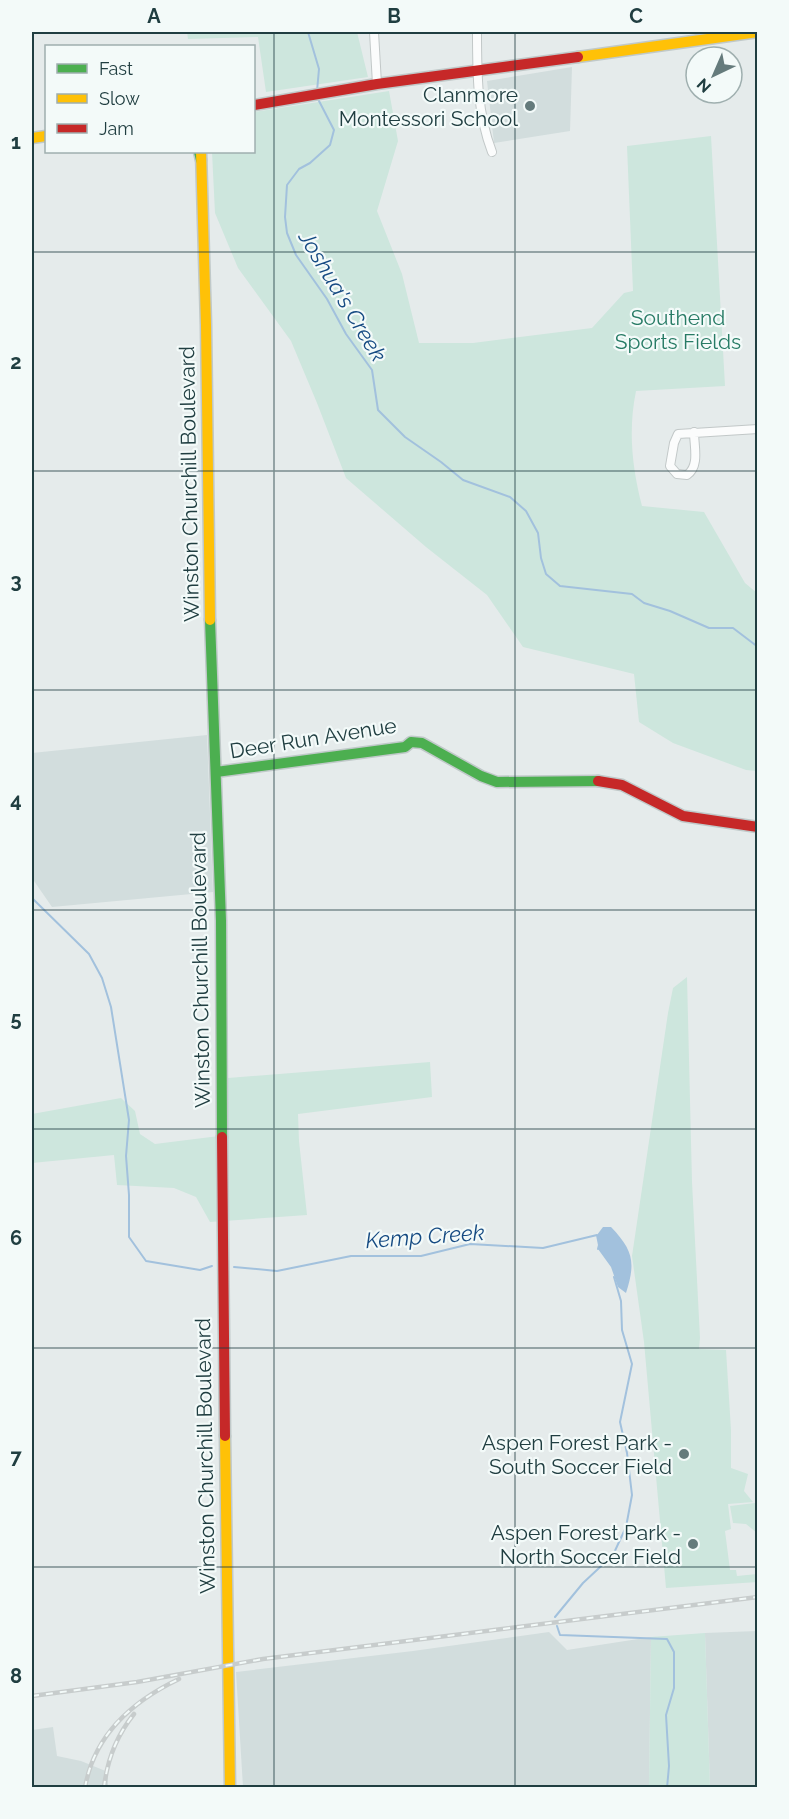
<svg xmlns="http://www.w3.org/2000/svg" width="789" height="1819" font-family="Raleway,sans-serif">
<rect width="100%" height="100%" fill="#e5ebeb"/>
<path fill="#d2dddd" d="M572 67 570 131 494 143 487 81Z
M207 735 213 892 52 907 32 878V753Z
M757 1631V1787H710L705 1633Z
M549 1632 567 1650 651 1637 649 1787H243L236 1672 413 1651Z
M53 1727 57 1756 81 1761 108 1772V1787H32V1730Z"/>
<path fill="#cde6dd" d="M187 32H357L368 77 266 92 258 37 188 39Z
M389 91 398 141 377 211 402 274 419 343H473L592 328 624 293 633 291 627 146 711 136 725 386 636 391C628 430 632 468 642 506L704 512 745 583 757 593V771L746 770 673 743 639 722 634 674 523 647 487 595 426 547 346 478 317 403 291 341 238 268 215 213 212 152H254V112Z
M687 977 692 1182 700 1338 699 1349 726 1350 731 1430V1468L748 1474 744 1491 753 1502 728 1504 731 1529 725 1531 730 1570H736L737 1576 757 1574 758 1582 666 1588 644 1342 632 1256 668 1013 673 988Z
M430 1062 432 1097 298 1114 299 1141 307 1215 210 1222 196 1197 174 1188 117 1185 114 1155 32 1163V1114L121 1098 135 1111 140 1134 155 1144 227 1135 228 1078Z
M755 1503 757 1506V1533L746 1524 733 1523 730 1506Z
M705 1633 710 1787H649L651 1637Z"/>
<path fill="#a2c1dd" d="M603 1227H611C633 1250 636 1262 626 1293L618 1287 611 1267 598 1249 599 1245 597 1235Z"/>
<g fill="none" stroke-linecap="round" stroke-linejoin="round">
<path stroke="#a2c1dd" stroke-width="2" d="M308 32 319 69 317 91
M318 99 334 130 330 145 310 163 299 169 287 185 285 217 287 233 296 255 327 299 346 334 372 370 378 410 405 437 441 462 463 480 510 497 526 511 538 533 541 558 546 574 560 586 632 594 644 603 670 611 709 628H733L758 647
M32 898 89 954 102 978 111 1007 129 1120 126 1156 129 1195V1237L146 1261 200 1270 212 1266
M234 1267 277 1271 351 1256H421L470 1244 543 1248 597 1235 599 1245 598 1249
M555 1617 583 1583 613 1555 626 1527 632 1495 627 1453 620 1422 632 1364 622 1330 621 1301 614 1277
M557 1626 560 1635 667 1639 674 1652V1688L666 1715 669 1766 667 1788"/>
<defs>
<path id="street" d="M374 32 377 84
M477 32C477 73 477 113 492 152
M694 432C694 446 700 466 687 475L677 474 670 466 674 443 678 434 758 429"/>
<path id="fast" d="M199 152 201 160
M210 620 221 921 222 1137
M216 772 405 747 411 742 422 743 481 776 497 782 598 781"/>
<path id="slow" d="M578 57 758 32
M32 138 46 136
M201 152 206 325 210 620
M225 1436 230 1788"/>
<path id="jam" d="M254 105 377 84 578 57
M598 781 622 785 683 816 758 827
M222 1137 225 1436"/>
</defs>
<use href="#street" stroke="#c2c8c8" stroke-width="10"/>
<use href="#fast" stroke="#c0c9c9" stroke-width="13"/>
<use href="#slow" stroke="#c0c9c9" stroke-width="13"/>
<use href="#jam" stroke="#c0c9c9" stroke-width="13"/>
<use href="#street" stroke="#fbfcfc" stroke-width="8"/>
<use href="#fast" stroke="#4caf50" stroke-width="10"/>
<use href="#slow" stroke="#ffc107" stroke-width="10"/>
<use href="#jam" stroke="#c62828" stroke-width="10"/>
<defs>
<path id="rail" d="M32 1696 137 1682 263 1659 758 1597
M85 1788C94 1734 133 1701 179 1679
M104 1788C107 1760 117 1735 134 1714"/>
</defs>
<use href="#rail" stroke="#c7cccc" stroke-width="4.5"/>
<use href="#rail" stroke="#f3faf9" stroke-width="2" stroke-dasharray="7" stroke-linecap="butt"/>
</g>
<path fill="none" stroke="#203e41" stroke-width="1.5" stroke-opacity="0.55" d="M274 32V1788M515 32V1788M32 252H758M32 471H758M32 690H758M32 910H758M32 1129H758M32 1348H758M32 1567H758"/>
<g fill="#657b7c" stroke="#f3faf9" stroke-width="2">
<circle cx="530" cy="106" r="6"/>
<circle cx="684" cy="1454" r="6"/>
<circle cx="693" cy="1544" r="6"/>
</g>
<g text-anchor="middle" dominant-baseline="central" stroke-width="4.5" stroke-linejoin="round" paint-order="stroke">
<g font-size="21" fill="#203e41" stroke="#f3faf9" text-anchor="end">
<text x="518" y="94">Clanmore<tspan x="518" dy="24">Montessori School</tspan></text>
<text x="672" y="1442">Aspen Forest Park -<tspan x="672" dy="24">South Soccer Field</tspan></text>
<text x="681" y="1532">Aspen Forest Park -<tspan x="681" dy="24">North Soccer Field</tspan></text>
</g>
<g font-size="21" fill="#277b65" stroke="#f3faf9">
<text x="678" y="317">Southend<tspan x="678" dy="24">Sports Fields</tspan></text>
</g>
<g font-size="21" fill="#203e41" stroke="#f3faf9">
<text transform="translate(189 484) rotate(-91)">Winston Churchill Boulevard</text>
<text transform="translate(313 738) rotate(-9)">Deer Run Avenue</text>
<text transform="translate(200 970) rotate(-91)">Winston Churchill Boulevard</text>
<text transform="translate(205 1456) rotate(-91)">Winston Churchill Boulevard</text>
</g>
<g font-size="22" font-style="italic" fill="#154a82" stroke="#f3faf9">
<text transform="translate(343 296) rotate(59)">Joshua's Creek</text>
<text transform="translate(425 1236) rotate(-4)">Kemp Creek</text>
</g>
</g>
<rect width="789" height="1819" fill="none" stroke="#f3faf9" stroke-width="66"/>
<rect x="45" y="45" width="210" height="108" fill="#f3faf9" stroke="#9fafaf" stroke-width="1.5"/>
<rect x="57" y="64" width="30" height="9" fill="#4caf50" stroke="#9fafaf" stroke-width="1.5"/>
<text x="99" y="75" font-size="18" fill="#203e41">Fast</text>
<rect x="57" y="94" width="30" height="9" fill="#ffc107" stroke="#9fafaf" stroke-width="1.5"/>
<text x="99" y="105" font-size="18" fill="#203e41">Slow</text>
<rect x="57" y="124" width="30" height="9" fill="#c62828" stroke="#9fafaf" stroke-width="1.5"/>
<text x="99" y="135" font-size="18" fill="#203e41">Jam</text>
<g transform="translate(714 75) rotate(224)"><circle r="28" fill="#f3faf9" stroke="#9fafaf" stroke-width="1.5"/>
<path d="M0-4.5L10 22L0 15L-10 22Z" fill="#657b7c"/>
<text y="-9" font-size="16" font-weight="bold" text-anchor="middle" fill="#203e41">N</text>
</g>
<rect x="33" y="33" width="723" height="1753" fill="none" stroke="#203e41" stroke-width="2"/>
<g font-size="20" text-anchor="middle" font-weight="bold" fill="#203e41">
<text x="154" y="23">A</text>
<text x="394" y="23">B</text>
<text x="636" y="23">C</text>
<text x="16" y="149">1</text>
<text x="16" y="369">2</text>
<text x="16" y="588">3</text>
<text x="16" y="807">4</text>
<text x="16" y="1026">5</text>
<text x="16" y="1245">6</text>
<text x="16" y="1464">7</text>
<text x="16" y="1683">8</text>
</g>
</svg>
